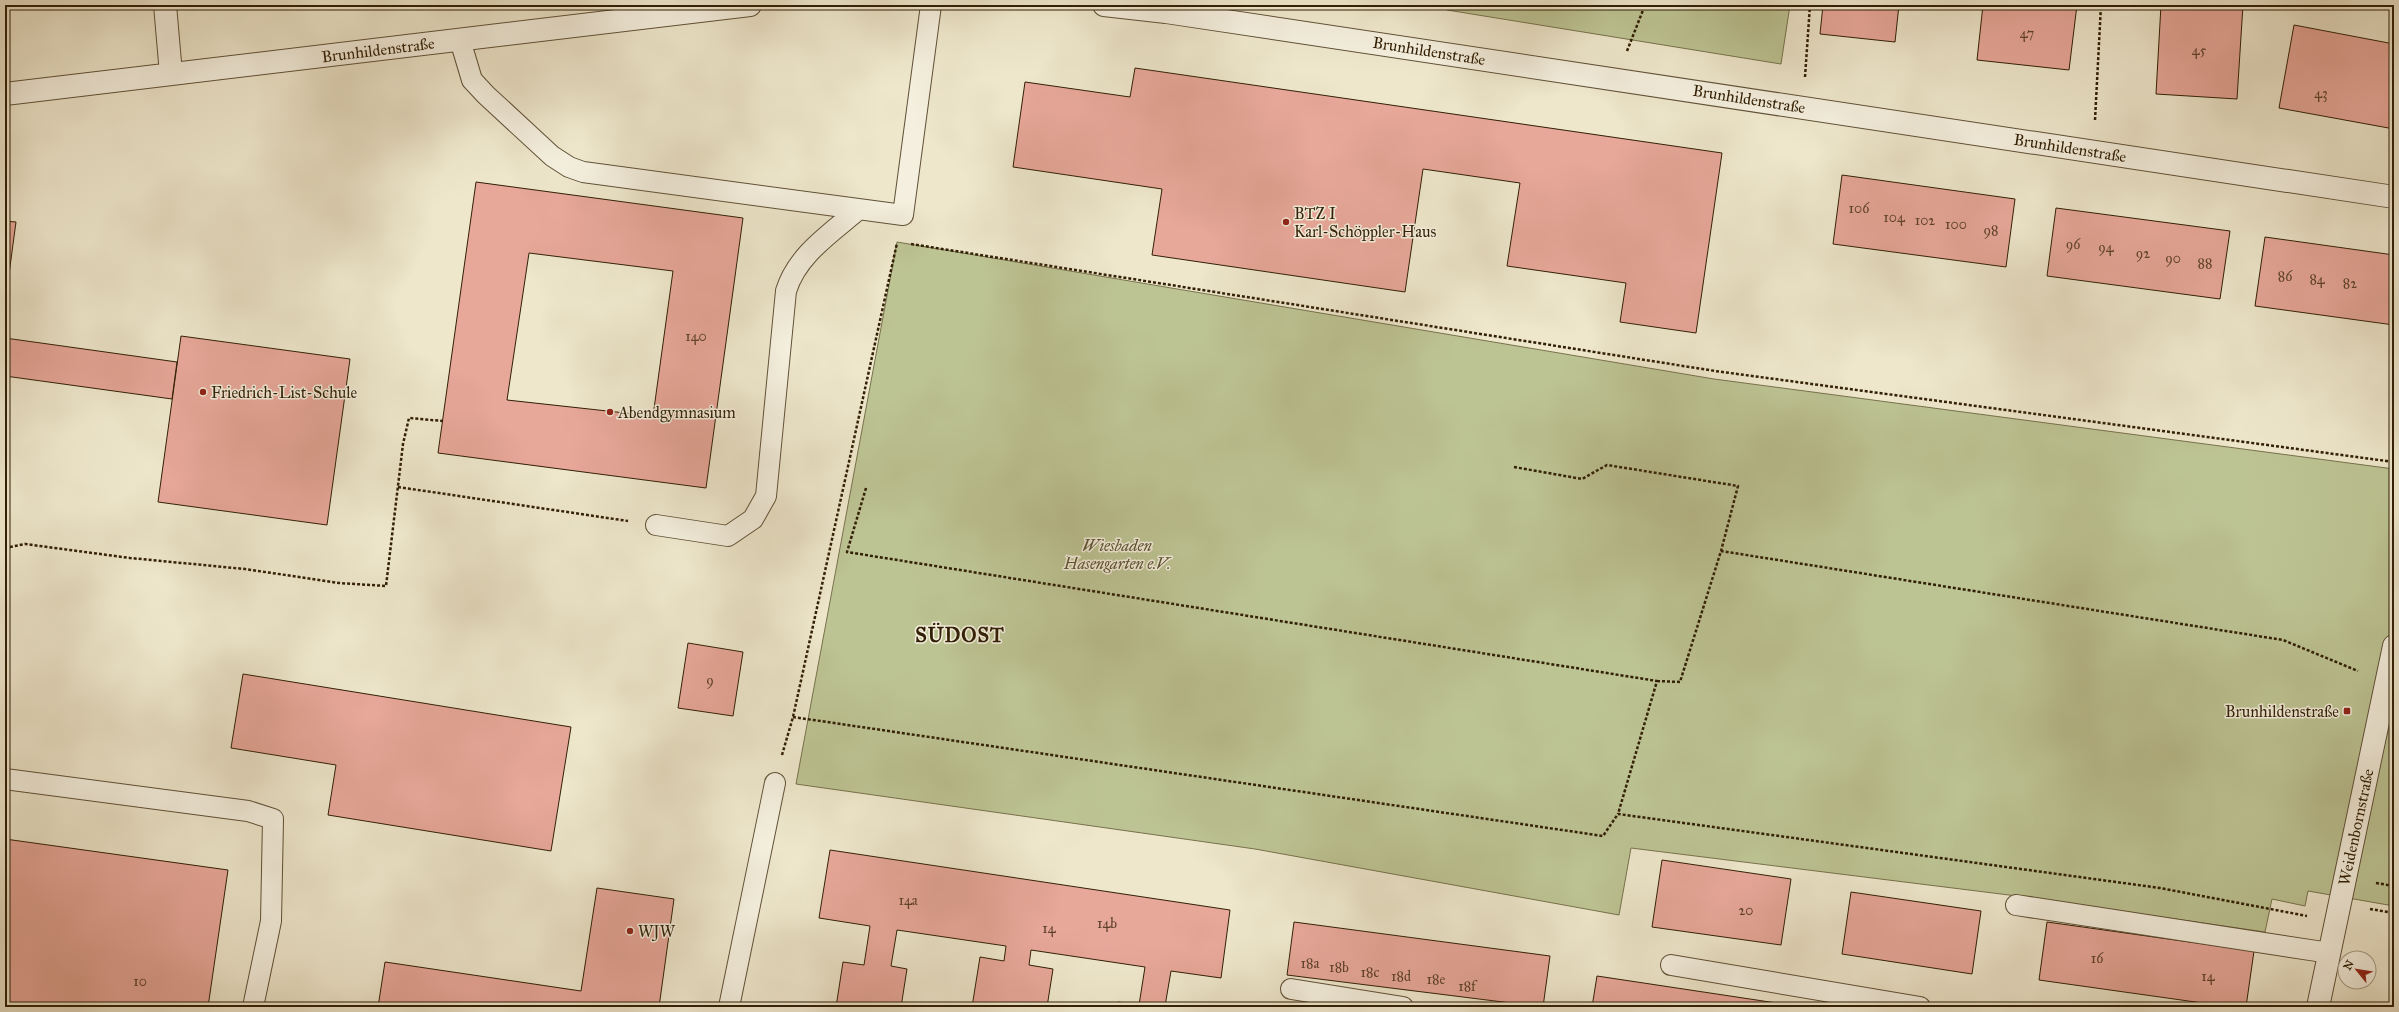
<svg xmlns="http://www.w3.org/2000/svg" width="2399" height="1012" font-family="'IM FELL Great Primer',serif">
<rect width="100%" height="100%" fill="#eee7cc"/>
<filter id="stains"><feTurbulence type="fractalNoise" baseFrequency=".005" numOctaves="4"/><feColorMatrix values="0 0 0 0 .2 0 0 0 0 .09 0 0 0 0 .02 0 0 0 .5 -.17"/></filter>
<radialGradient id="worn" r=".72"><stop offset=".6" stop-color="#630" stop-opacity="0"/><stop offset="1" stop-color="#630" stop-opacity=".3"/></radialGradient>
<path fill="#bdc494" stroke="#77724c" d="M1447 5H1790L1781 64 1447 10Z
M897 242 1714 379 2394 469V906L2308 891 2305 906 2272 899 2265 932 2009 895 1631 848 1619 915 1255 849 796 784Z"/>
<path fill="#e7a799" stroke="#311f05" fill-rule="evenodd" d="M1823 5H1899L1895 42 1820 34Z
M1983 5H2077L2069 70 1977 60Z
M2161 5H2243L2237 99 2156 94Z
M2294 25 2394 44V129L2279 108Z
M1135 68 1722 153 1696 333 1620 322 1626 283 1507 266 1520 183 1423 169 1405 292 1152 255 1162 189 1013 167 1025 82 1130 97Z
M1842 175 2015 199 2006 267 1833 244Z
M476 182 743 218 706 488 438 453ZM529 253 673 271 653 416 507 400Z
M2056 208 2230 231 2220 299 2047 276Z
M5 221 16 222 5 304Z
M2265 237 2394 255V325L2255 306Z
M181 336 350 359 327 525 158 502Z
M5 338 177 362 172 399 5 376Z
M688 643 743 652 733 716 678 708Z
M243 674 571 727 551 851 328 815 336 765 231 748Z
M5 839 228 870 208 1007H5Z
M830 850 1230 910 1221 978 1171 971 1165 1006 1172 1007H1117L1118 1002 1139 1005 1145 967 1031 950 1029 965 1053 969 1047 1007H972L980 957 1004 961 1006 946 897 930 891 966 907 969 901 1007H836L843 962 864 965 870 926 819 918Z
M1662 860 1791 879 1781 945 1652 927Z
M597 888 674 899 659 1007H378L385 962 581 991Z
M1851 892 1981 911 1972 974 1842 954Z
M1294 922 1550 956 1543 1007 1287 975Z
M2047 922 2254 951 2246 1007H2231L2039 980Z
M1597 976 1803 1007H1592Z"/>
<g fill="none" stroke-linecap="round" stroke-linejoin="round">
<defs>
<path id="service" d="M460 40 472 80 486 95 552 156 569 167 583 172 903 215 931 5
M656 525 728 536 753 519 766 496 786 291C797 255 831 233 858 210
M5 779 248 811 273 819 271 921 253 1007
M2016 905 2330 953
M1671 965 1920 1007
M1291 989 1403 1007
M729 1007 775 783"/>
<path id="minor" d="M165 5 171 74
M1104 5 1166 12 2394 197
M5 94 750 5
M2318 1007 2394 646"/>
</defs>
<use href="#service" stroke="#605137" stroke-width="22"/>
<use href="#minor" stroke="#605137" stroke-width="24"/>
<path stroke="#311f05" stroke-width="2.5" stroke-dasharray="3 2" stroke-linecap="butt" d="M1627 51 1645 5
M1805 77 1810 5
M2095 120 2101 5
M911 244 1715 371 2394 462
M1514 467 1582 479 1607 465 1738 486 1721 551
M398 487 628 521
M866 488 847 552 1657 681 1618 814
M5 548 25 544 130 558 245 569 339 583 386 586 403 444 409 418 443 421
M1657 681 1680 682 1721 551 2283 640 2358 671
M793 717 1603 836 1618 814 2160 888 2307 916
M782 755 793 717 897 243
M2376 883 2394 886
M2370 909 2394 913"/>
<use href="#service" stroke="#f4efde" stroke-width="20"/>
<use href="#minor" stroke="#f4efde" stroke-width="22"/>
</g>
<g fill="#8f2418" stroke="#f4efde" stroke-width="1.5">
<circle cx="1286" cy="222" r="4"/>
<circle cx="203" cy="392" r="4"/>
<circle cx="610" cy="412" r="4"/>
<rect x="2343" y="707" width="8" height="8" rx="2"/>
<circle cx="630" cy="931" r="4"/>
</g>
<g text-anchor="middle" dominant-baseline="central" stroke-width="3" stroke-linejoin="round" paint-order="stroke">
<g font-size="14" fill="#5e412a">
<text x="2027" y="33">47</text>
<text x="2199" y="50">45</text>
<text x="2321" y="93">43</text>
<text x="1859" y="208">106</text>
<text x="1894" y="217">104</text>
<text x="1925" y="220">102</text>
<text x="1956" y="224">100</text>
<text x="1991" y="230">98</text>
<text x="2073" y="244">96</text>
<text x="2106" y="247">94</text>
<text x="2143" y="253">92</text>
<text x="2173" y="258">90</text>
<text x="2205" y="263">88</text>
<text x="2285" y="276">86</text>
<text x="2317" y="279">84</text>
<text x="2350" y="283">82</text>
<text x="696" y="336">140</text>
<text x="710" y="680">9</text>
<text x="908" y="900">14a</text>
<text x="1746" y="910">20</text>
<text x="1107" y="923">14b</text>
<text x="1049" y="928">14</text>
<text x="2097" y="958">16</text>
<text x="1310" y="963">18a</text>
<text x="1339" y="967">18b</text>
<text x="1370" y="972">18c</text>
<text x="1401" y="976">18d</text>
<text x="2208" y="976">14</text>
<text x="1436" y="979">18e</text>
<text x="140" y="981">10</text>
<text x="1467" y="986">18f</text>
</g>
<g font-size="16" fill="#311f05" stroke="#f4efde">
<text transform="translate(378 50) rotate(-7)">Brunhildenstraße</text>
<text transform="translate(1429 51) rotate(9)">Brunhildenstraße</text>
<text transform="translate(1749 99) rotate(9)">Brunhildenstraße</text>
<text transform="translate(2070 148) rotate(9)">Brunhildenstraße</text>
<text transform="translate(2356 827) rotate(-78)">Weidenbornstraße</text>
</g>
<g font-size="16" fill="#311f05" stroke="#f4efde" text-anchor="start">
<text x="1294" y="213">BTZ I<tspan x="1294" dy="18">Karl-Schöppler-Haus</tspan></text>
<text x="211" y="392">Friedrich-List-Schule</text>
<text x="618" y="412">Abendgymnasium</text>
<text x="2339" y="711" text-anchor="end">Brunhildenstraße</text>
<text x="638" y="931">WJW</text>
</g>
<g font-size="16" font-style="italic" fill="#5b5130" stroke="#f4efde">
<text x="1117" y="545">Wiesbaden<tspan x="1117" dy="18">Hasengarten e.V.</tspan></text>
</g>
<g font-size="20" font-weight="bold" letter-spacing="1" fill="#311f05" stroke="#f4efde">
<text x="960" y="635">SÜDOST</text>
</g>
</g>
<rect width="2399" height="1012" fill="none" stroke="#eee7cc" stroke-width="20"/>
<rect x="6" y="6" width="2387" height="1000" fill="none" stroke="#311f05" stroke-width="2"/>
<rect x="10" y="10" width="2379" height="992" fill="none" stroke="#311f05"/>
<g transform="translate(2357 970) rotate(300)"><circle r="19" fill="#f4efde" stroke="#a69c87"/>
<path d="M0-3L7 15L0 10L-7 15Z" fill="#8f2418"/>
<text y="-6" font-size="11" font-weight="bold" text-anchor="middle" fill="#311f05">N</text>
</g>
<rect width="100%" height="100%" filter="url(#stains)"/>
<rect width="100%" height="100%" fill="url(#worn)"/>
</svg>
